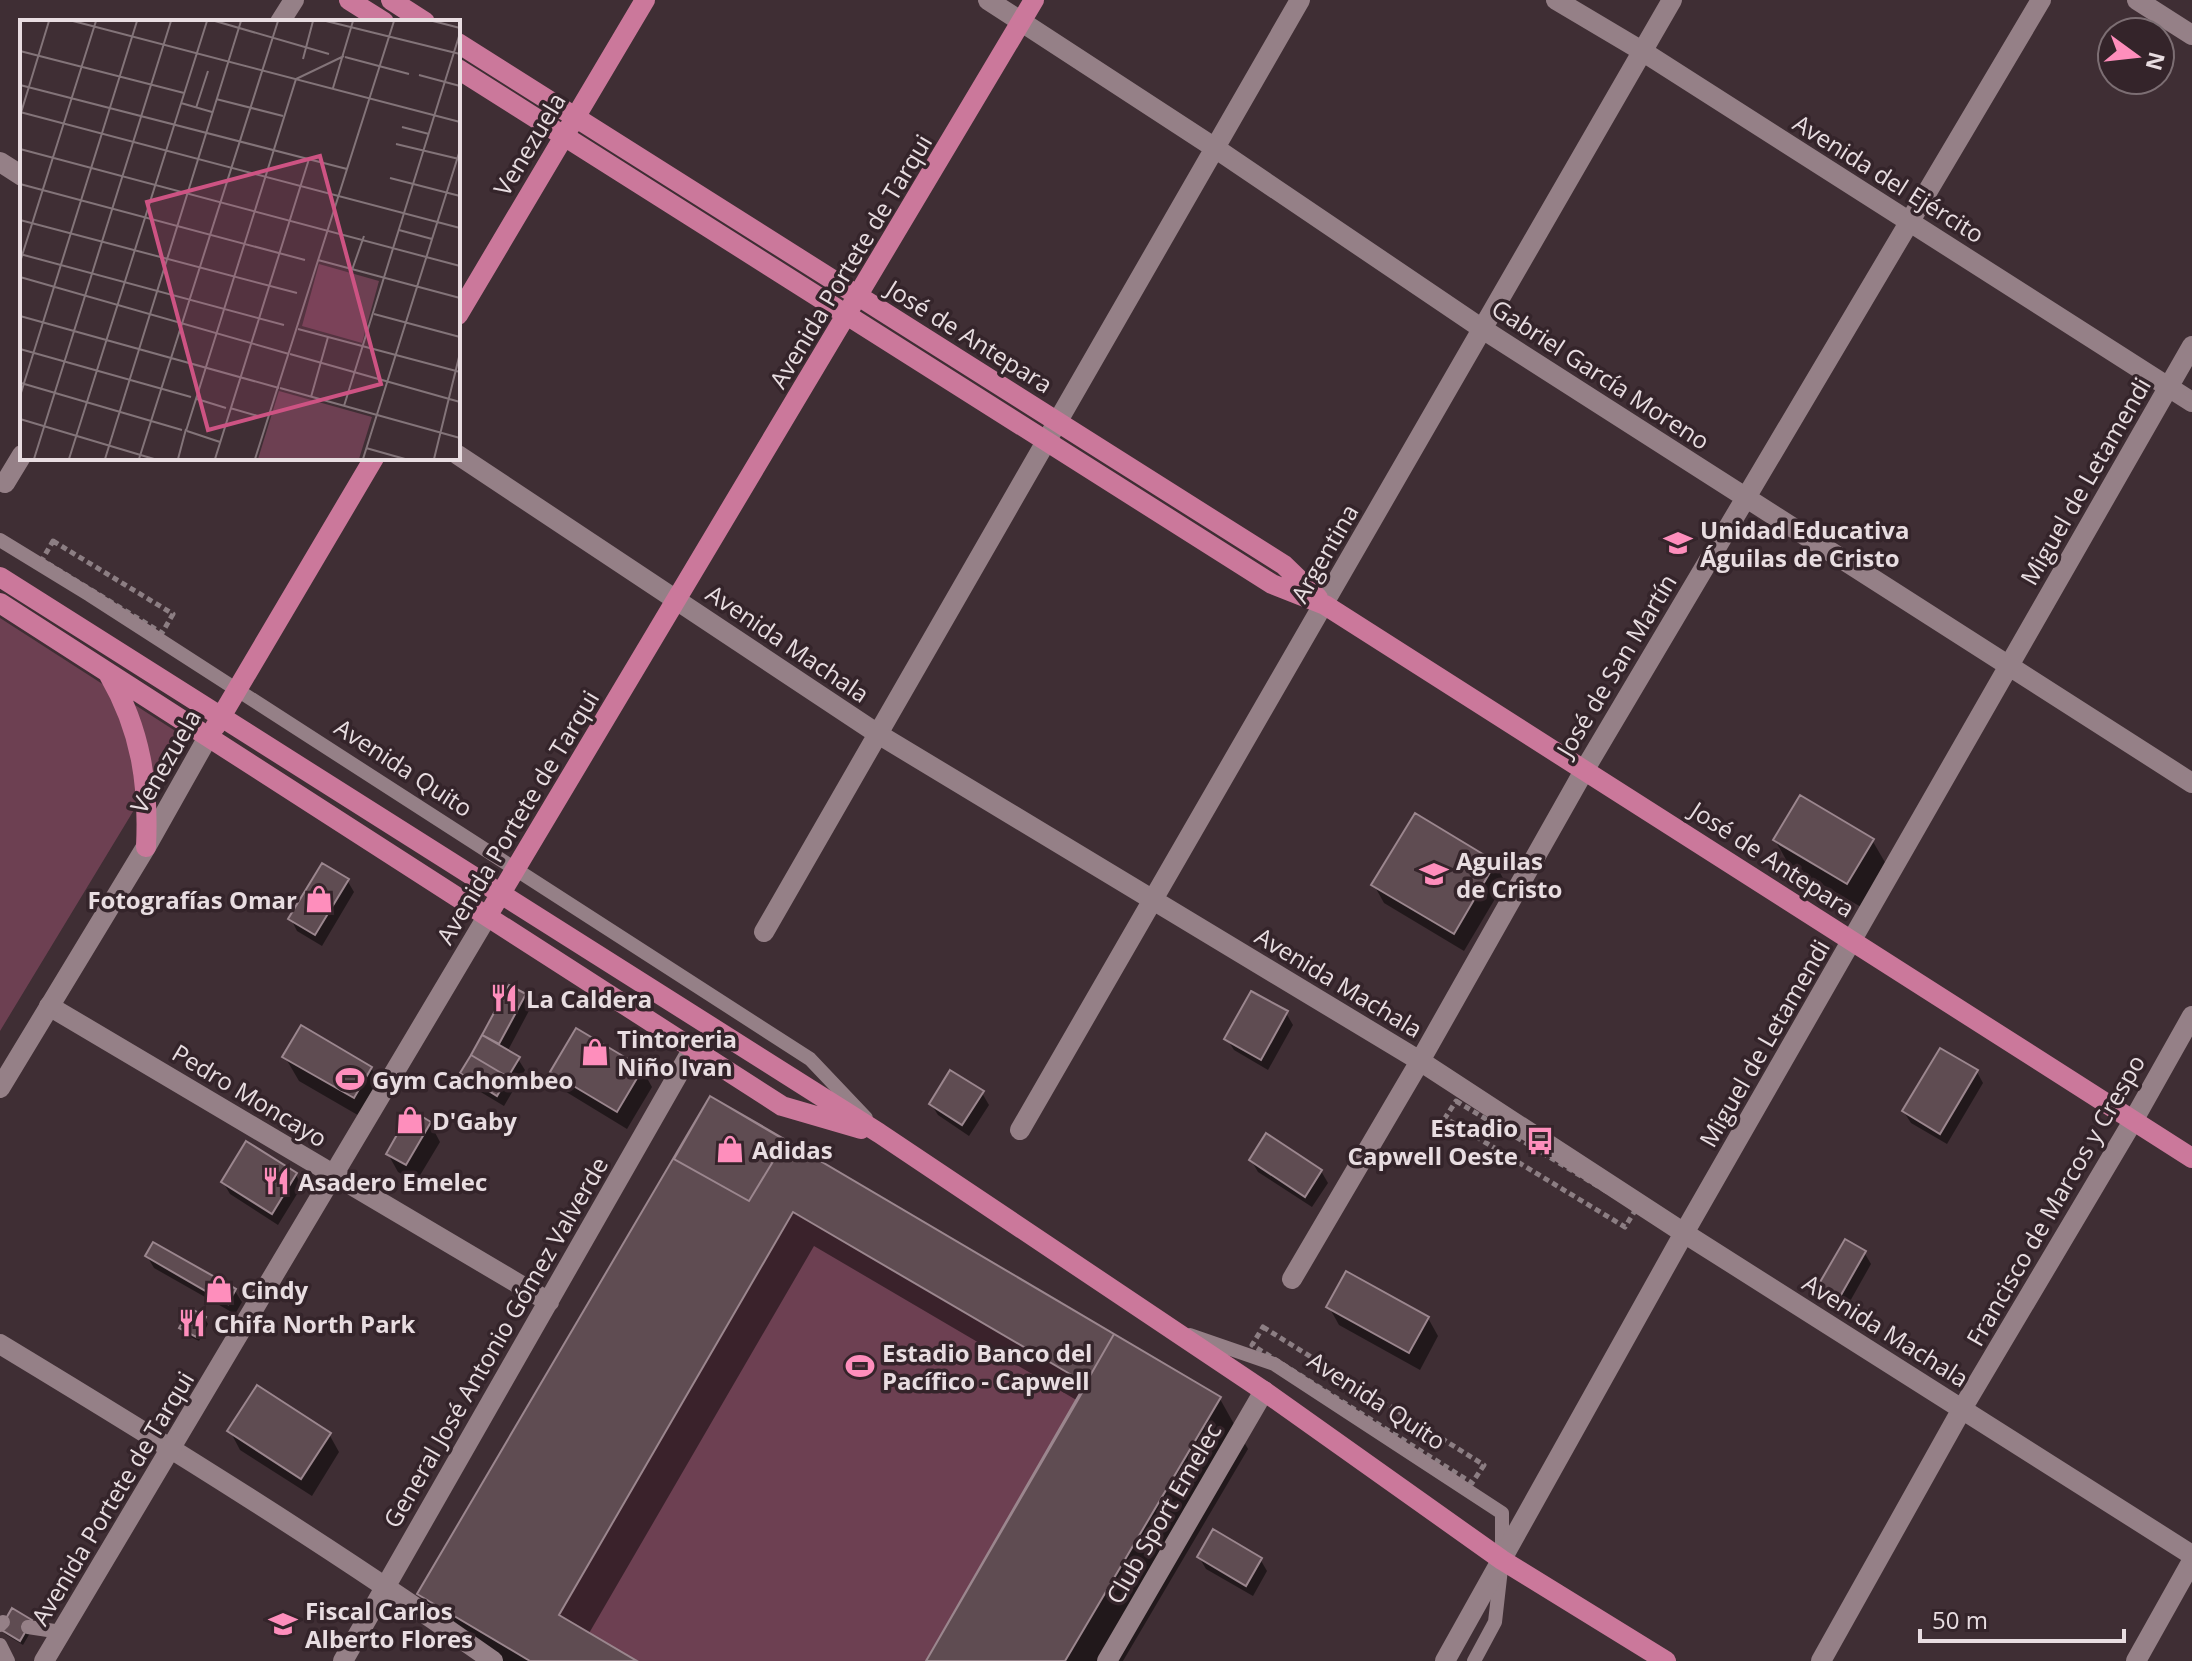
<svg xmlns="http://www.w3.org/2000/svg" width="2192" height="1661" font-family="'Open Sans',sans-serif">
<rect width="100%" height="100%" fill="#3f2e34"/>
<path fill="#6d4052" d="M0 618 180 734 0 1031Z
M710 1096 1221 1397 1065 1661H530L417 1594Z"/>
<path fill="#0007" d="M1775 840H1872L1886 864 1861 907 1789 865Z
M1495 863 1505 882 1464 951 1384 903 1374 885Z
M347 880 354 892 322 946 297 931 291 919Z
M510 988 524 996 531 1007 507 1052 518 1059 525 1070 504 1106 469 1085 462 1073Z
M1286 1013 1293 1025 1268 1070 1234 1050 1227 1039Z
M285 1057 371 1068 385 1092 368 1121 299 1081Z
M642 1069 652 1087 627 1129 563 1090 552 1072Z
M1977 1072 1983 1083 1947 1144 1911 1123 1904 1112Z
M982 1093 989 1105 969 1136 938 1115 931 1104Z
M711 1099 1220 1399 1248 1449 1123 1661H928L1078 1401 814 1246 588 1635 633 1661H493L440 1630 419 1594Z
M430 1123 440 1142 416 1182 398 1172 388 1154Z
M1251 1160 1321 1171 1328 1183 1312 1207 1258 1172Z
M296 1175 302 1186 278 1225 230 1194 223 1182Z
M1864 1252 1871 1264 1844 1312 1826 1301 1819 1289Z
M147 1256 235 1291 242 1302 235 1314 154 1268Z
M1329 1307 1428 1318 1438 1336 1420 1370 1339 1325Z
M205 1319 208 1324 199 1341 184 1334 181 1328Z
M230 1431 329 1434 339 1452 312 1496 240 1450Z
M1199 1557 1260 1559 1267 1571 1253 1596 1206 1569Z
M34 1626 23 1645 5 1634 2 1629Z"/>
<path fill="#5f4c52" stroke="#9b868e" stroke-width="2" d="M1800 795 1874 839 1847 884 1773 840Z
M1415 813 1496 862 1454 934 1371 885Z
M322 863 349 879 315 935 288 919Z
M509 985 526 994 499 1044 482 1035Z
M1251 991 1288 1011 1261 1060 1224 1039Z
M301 1025 372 1067 354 1098 282 1057Z
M576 1028 643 1068 617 1112 550 1072Z
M482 1035 520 1057 508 1077 471 1055Z
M1940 1048 1978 1070 1940 1134 1902 1111Z
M471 1055 508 1077 497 1096 460 1073Z
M950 1070 984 1091 962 1125 929 1104Z
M710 1096 1221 1397 1065 1661H926L1087 1384 793 1212 559 1615 637 1661H530L417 1594Z
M710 1096 786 1140 749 1201 674 1159Z
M411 1110 431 1122 406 1165 386 1154Z
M1266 1133 1322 1170 1305 1197 1249 1160Z
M246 1141 297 1173 272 1214 221 1182Z
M1845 1239 1866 1251 1837 1302 1816 1289Z
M153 1242 236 1289 228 1304 145 1256Z
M1346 1271 1429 1317 1409 1353 1326 1307Z
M190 1308 206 1317 196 1337 179 1328Z
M1114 1334 1221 1397 1065 1661H926Z
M257 1385 331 1433 301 1479 227 1431Z
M1213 1529 1262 1558 1246 1586 1197 1557Z
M12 1608 32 1620 20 1641 0 1629Z"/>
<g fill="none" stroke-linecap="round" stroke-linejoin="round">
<path stroke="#8c7e83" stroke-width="5" stroke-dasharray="6 4" stroke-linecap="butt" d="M53 541 173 614 162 633 42 560Z
M1456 1101 1636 1209 1625 1227 1445 1118Z
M1263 1327 1484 1465 1472 1483 1252 1345Z"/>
<path stroke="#958087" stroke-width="14" d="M0 540 90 595 810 1059 866 1118
M1190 1335 1274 1364 1502 1513V1560L1495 1622 1474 1661
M0 1625 3 1622
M28 1627 61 1632
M0 1645 8 1661"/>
<path stroke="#958087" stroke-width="20" d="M988 0 1215 148 1481 328 2192 783
M1556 0 1642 51 2192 402
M2137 0 2192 35
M280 22 294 0
M0 162 22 176
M458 455 878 734 1420 1061 1684 1233 2192 1555
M5 483 22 455
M764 932 1300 0
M49 1006 549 1302
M1020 1130 1672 0
M1292 1279 1420 1061 1585 769 2041 0
M0 1344C167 1445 333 1548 493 1661
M343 1661 692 1050
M1107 1661 1264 1391
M1445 1661 1684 1233 2192 346
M1821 1661 1962 1409 2133 1121 2192 1016
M2136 1661 2192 1561"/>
<path stroke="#958087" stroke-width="20" d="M0 1088 146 847 208 737
M44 1661 488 915"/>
<path stroke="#cb789b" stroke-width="20" d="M349 0 384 22
M391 0 425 22
M458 43 1284 565 1318 598
M458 69 1272 584 1325 605 2192 1158
M458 315 645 0
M0 577 879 1133 1264 1391 1502 1560 1666 1661
M0 603 782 1106 861 1129
M109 675C141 730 149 784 146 847
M215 727 374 458
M488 915 1034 0"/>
</g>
<defs>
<symbol id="school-bare" viewBox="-9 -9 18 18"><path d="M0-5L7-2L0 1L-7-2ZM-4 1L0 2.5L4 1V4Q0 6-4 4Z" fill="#fe8ebc" stroke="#34242a" stroke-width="2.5" paint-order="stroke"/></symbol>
<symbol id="shop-bare" viewBox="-9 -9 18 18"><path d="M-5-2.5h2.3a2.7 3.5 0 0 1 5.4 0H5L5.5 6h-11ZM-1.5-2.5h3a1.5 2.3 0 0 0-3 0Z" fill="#fe8ebc" stroke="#34242a" stroke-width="2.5" paint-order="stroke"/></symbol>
<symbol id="restaurant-bare" viewBox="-9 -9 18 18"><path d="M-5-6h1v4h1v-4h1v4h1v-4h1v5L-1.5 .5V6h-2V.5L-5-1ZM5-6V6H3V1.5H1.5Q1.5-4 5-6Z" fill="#fe8ebc" stroke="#34242a" stroke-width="2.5" paint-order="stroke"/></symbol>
<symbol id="stadium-bare" viewBox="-9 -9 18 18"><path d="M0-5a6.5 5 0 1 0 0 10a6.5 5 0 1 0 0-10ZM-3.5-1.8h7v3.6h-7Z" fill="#fe8ebc" stroke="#34242a" stroke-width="2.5" paint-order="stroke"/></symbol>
<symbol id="bus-bare" viewBox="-9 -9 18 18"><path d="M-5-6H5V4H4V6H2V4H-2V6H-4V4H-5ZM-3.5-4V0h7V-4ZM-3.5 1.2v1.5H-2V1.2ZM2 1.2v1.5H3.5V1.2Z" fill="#fe8ebc" stroke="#34242a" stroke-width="2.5" paint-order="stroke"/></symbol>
</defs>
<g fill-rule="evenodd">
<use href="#school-bare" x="1658" y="523" width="40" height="40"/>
<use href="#school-bare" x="1414" y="854" width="40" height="40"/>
<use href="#shop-bare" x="299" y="879" width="40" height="40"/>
<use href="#restaurant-bare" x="484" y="978" width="40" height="40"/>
<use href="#shop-bare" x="575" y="1032" width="40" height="40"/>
<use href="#stadium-bare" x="330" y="1059" width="40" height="40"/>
<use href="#shop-bare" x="390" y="1100" width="40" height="40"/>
<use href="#bus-bare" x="1520" y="1121" width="40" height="40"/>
<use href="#shop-bare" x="710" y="1129" width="40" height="40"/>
<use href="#restaurant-bare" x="256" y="1161" width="40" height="40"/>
<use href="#shop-bare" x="199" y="1269" width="40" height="40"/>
<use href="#restaurant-bare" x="172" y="1303" width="40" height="40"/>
<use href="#stadium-bare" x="840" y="1346" width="40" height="40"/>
<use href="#school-bare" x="263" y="1604" width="40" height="40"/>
</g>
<g text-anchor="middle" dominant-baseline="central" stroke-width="7" stroke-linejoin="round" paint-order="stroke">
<g font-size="24" fill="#e8dde1" stroke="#34242a">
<text transform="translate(529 144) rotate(-59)">Venezuela</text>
<text transform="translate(1889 178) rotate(32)">Avenida del Ejército</text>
<text transform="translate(850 261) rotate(-59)">Avenida Portete de Tarqui</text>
<text transform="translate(970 336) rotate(32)">José de Antepara</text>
<text transform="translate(1601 374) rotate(33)">Gabriel García Moreno</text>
<text transform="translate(2085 481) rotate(-60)">Miguel de Letamendi</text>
<text transform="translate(1324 553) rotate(-60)">Argentina</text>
<text transform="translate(788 643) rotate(34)">Avenida Machala</text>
<text transform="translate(1616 665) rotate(-59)">José de San Martín</text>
<text transform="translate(165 761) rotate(-60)">Venezuela</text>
<text transform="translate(404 767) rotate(33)">Avenida Quito</text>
<text transform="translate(517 817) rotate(-59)">Avenida Portete de Tarqui</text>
<text transform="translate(1773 859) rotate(33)">José de Antepara</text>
<text transform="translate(1339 982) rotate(31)">Avenida Machala</text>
<text transform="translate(1764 1043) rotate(-60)">Miguel de Letamendi</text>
<text transform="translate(250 1095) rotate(31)">Pedro Moncayo</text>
<text transform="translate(2055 1200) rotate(-60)">Francisco de Marcos y Crespo</text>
<text transform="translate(1886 1330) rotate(32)">Avenida Machala</text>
<text transform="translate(495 1342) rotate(-60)">General José Antonio Gómez Valverde</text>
<text transform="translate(1377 1400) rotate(33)">Avenida Quito</text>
<text transform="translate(112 1498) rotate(-59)">Avenida Portete de Tarqui</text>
<text transform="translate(1163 1513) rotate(-60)">Club Sport Emelec</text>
</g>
<g font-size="24" font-weight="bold" fill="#e8dde1" stroke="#34242a" text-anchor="start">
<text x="1700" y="529">Unidad Educativa<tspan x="1700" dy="28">Águilas de Cristo</tspan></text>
<text x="1456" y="860">Aguilas<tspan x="1456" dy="28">de Cristo</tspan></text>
<text x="297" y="899" text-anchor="end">Fotografías Omar</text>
<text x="526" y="998">La Caldera</text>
<text x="617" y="1038">Tintoreria<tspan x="617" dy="28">Niño Ivan</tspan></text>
<text x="372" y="1079">Gym Cachombeo</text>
<text x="432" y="1120">D'Gaby</text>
<text x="1518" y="1127" text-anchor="end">Estadio<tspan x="1518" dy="28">Capwell Oeste</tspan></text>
<text x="752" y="1149">Adidas</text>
<text x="298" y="1181">Asadero Emelec</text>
<text x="241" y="1289">Cindy</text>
<text x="214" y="1323">Chifa North Park</text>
<text x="882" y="1352">Estadio Banco del<tspan x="882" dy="28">Pacífico - Capwell</tspan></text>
<text x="305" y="1610">Fiscal Carlos<tspan x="305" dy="28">Alberto Flores</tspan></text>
</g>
</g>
<g transform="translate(20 20)">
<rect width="440" height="440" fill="#3f2e34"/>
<path d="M299 244 359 261 342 323 282 306ZM259 371 352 397 339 439H238Z" fill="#6d4052"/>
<path fill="none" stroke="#837479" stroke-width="2" d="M53 1 440 102M195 1 309 34M306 1 440 34M413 1 440 8M0 31 164 73M325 37 389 54M283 39 293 1M399 55 440 66M0 65 327 149M313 68 333 1M196 79 263 96M161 83 192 92M176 88 188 51M0 92 440 208M0 96 29 1M382 107 409 114M376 124 439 139M0 129 440 246M370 158 440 176M0 164 285 240M0 200 277 273M379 210 412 219M0 234 264 305M298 240 440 278M0 242 76 1M332 250 344 216M0 257 269 334M354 294 440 317M0 296 259 368M278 309 440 352M0 329 171 377M270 334 440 382M1 363 162 410M260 368 440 418M0 376 117 1M291 377 308 317M177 379 206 388M324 386 440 13M210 388 238 396M0 399 134 439M166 411 276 59 324 36M167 411 200 422M346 428 385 439M14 439 151 1M49 439 187 1M85 439 221 1M119 439 258 1M158 439 166 409M195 439 289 139M235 439 374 1M343 439 440 130M414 439 440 333"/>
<path fill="#cd5383" fill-opacity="0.15" stroke="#cd5383" stroke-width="4" d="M300 136 361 364 188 410 127 182Z"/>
<rect width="440" height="440" fill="none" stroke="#e8dde1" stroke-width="4"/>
</g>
<g transform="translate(2136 56) rotate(105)"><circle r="38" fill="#34242a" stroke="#7c6e73" stroke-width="2"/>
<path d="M0-6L14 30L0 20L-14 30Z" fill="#fe8ebc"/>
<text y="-12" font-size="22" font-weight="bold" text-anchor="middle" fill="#e8dde1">N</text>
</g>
<path d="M1920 1629v12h204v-12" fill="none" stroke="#e8dde1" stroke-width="4"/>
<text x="1932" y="1629" font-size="24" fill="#e8dde1" stroke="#34242a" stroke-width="6" paint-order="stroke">50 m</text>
</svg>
